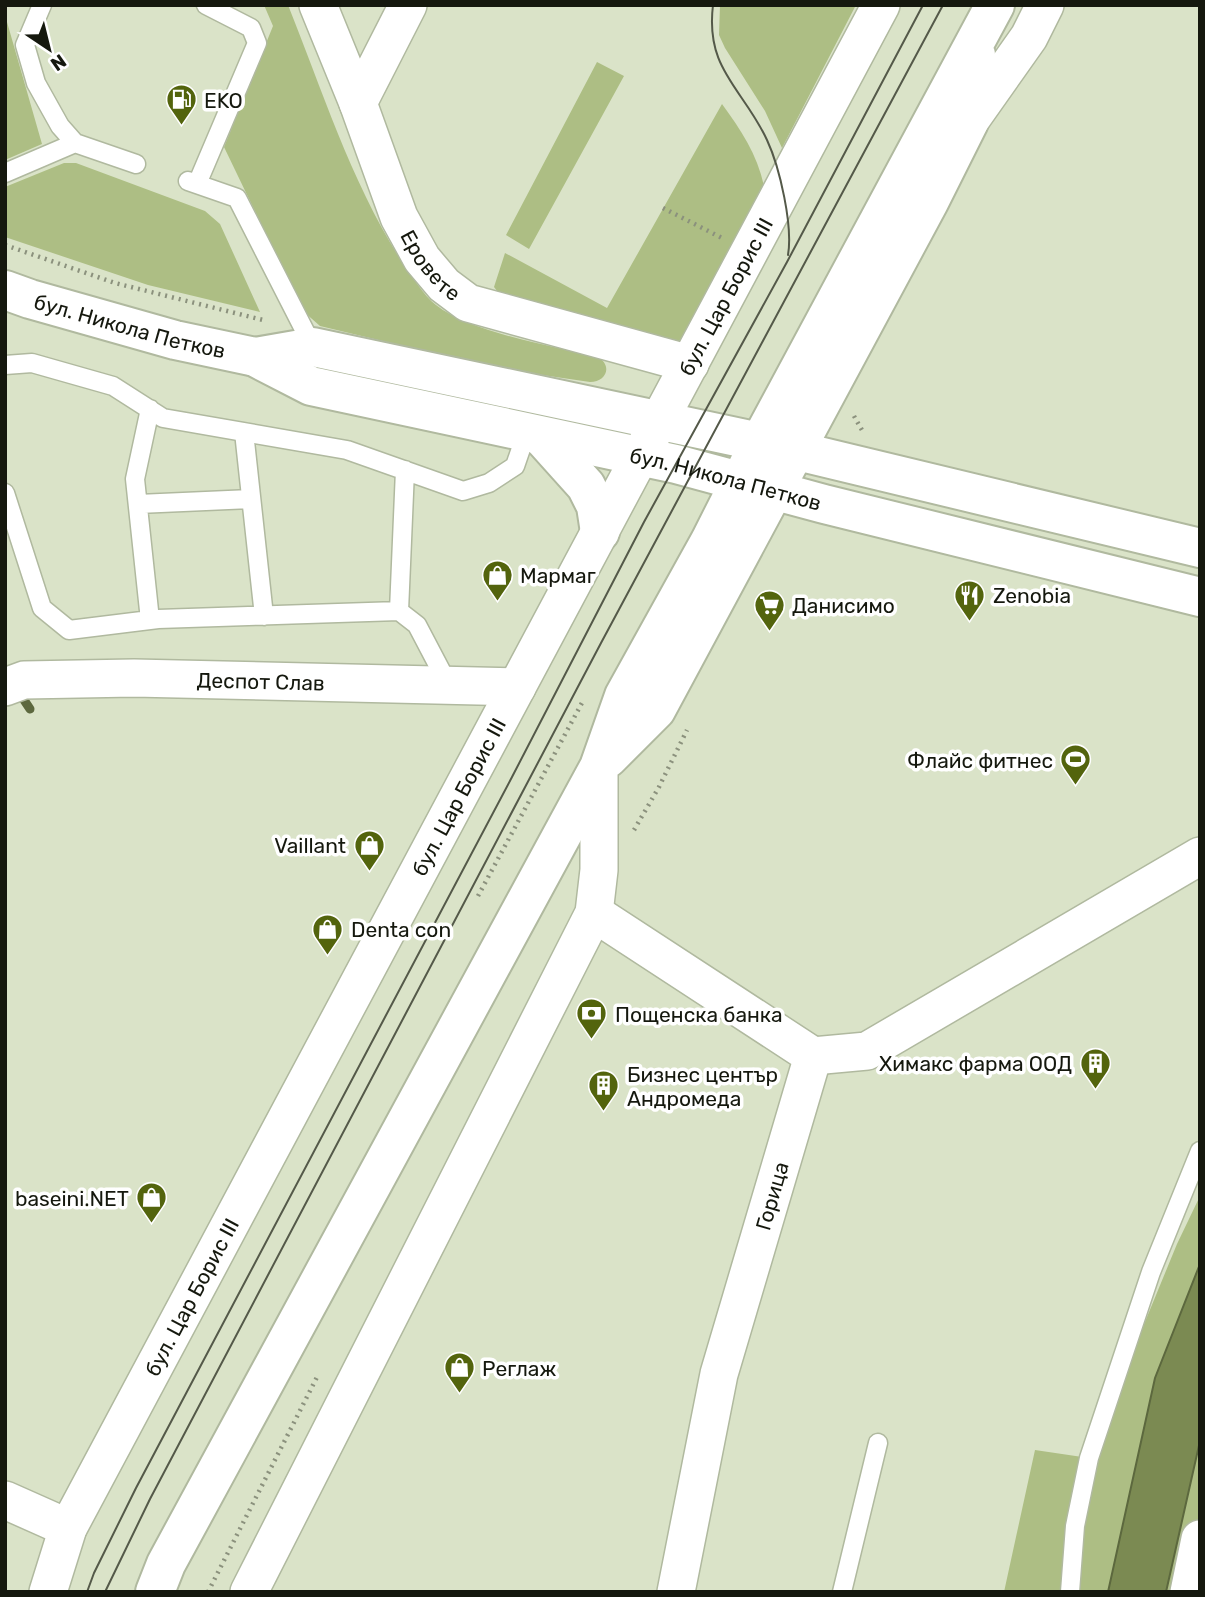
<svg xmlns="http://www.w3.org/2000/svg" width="1205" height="1597" font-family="Rubik,sans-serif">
<rect width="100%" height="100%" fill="#dae3c8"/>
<path fill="#adbe84" d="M264 5H288C323 92 352 185 403 263 413 277 423 295 436 305 472 333 553 346 598 357 613 366 606 382 590 382L495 368 320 326 303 311 224 147 273 26Z
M720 5H856L782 148 765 111 725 48 719 35Z
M5 15 42 144 5 160Z
M597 62 624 76 529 249 506 235Z
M722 104C741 130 757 154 764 186L687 335 677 343 505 301 494 287 505 253 607 308Z
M64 163H76L205 211 220 224 260 312 148 285 5 237V187Z
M1200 1196V1264L1155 1378 1108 1592H1004L1035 1450 1089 1458 1177 1244Z
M1200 1441V1539L1189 1592H1166Z"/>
<path fill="#7b8a52" stroke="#5c683e" stroke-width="2" d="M1200 1264V1441L1166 1592H1108L1155 1378Z"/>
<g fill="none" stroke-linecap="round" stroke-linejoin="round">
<path stroke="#5c683e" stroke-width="9" d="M18 691 30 709"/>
<defs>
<path id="service" d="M42 5 25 45 36 83 60 126 75 143
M5 173 75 143 136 164
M188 181 237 198 313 347
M197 184 257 43 251 28 206 5
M5 365 32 363 113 386 163 418 347 450 463 491 489 483 515 466 526 434
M150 409 135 479 150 620
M244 432 264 616
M5 493 42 608 69 630 158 619 399 611 405 470
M138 504 251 499
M399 611 417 625 449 686
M842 1592 878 1443
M1070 1592 1075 1526 1089 1458 1151 1272 1200 1151"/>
<g id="minor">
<path id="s1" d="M318 5 358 103 399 217 422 259 444 285 468 303 690 364"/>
<path d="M358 103 408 5"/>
<path d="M969 122 1029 37 1045 5"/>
<path id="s2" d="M5 687 24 680 134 678 517 687"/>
<path d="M594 913 813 1056 719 1374 676 1592"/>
<path d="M813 1056 867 1051 1200 856"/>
<path d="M5 1500 68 1528"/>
<path id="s3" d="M48 1592 68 1528 881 5"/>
<path d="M249 1592 594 913 599 870V767"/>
<path d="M1189 1592 1200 1539"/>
</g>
<path id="primary" d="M608 758 656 710 929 202 969 122 976 55
M155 1592 166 1564 599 767 624 696 710 541 760 442 995 5"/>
<g id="trunk">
<path id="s4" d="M5 290 30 299 175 340 255 357 311 386 676 464 824 504 1200 597"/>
<path d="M255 357 313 347 760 442 1200 548"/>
<path d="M542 437 586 486 596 506 600 532"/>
</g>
</defs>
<use href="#service" stroke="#b0b99f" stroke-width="21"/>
<use href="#minor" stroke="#b0b99f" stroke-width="40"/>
<use href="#primary" stroke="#b0b99f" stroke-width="42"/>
<use href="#trunk" stroke="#b0b99f" stroke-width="42"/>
<path stroke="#8b917d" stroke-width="4.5" stroke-dasharray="2 5" stroke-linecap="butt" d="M663 208 722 238
M5 245 115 283 263 320
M854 416 863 432
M634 830 659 787 687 730
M478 896 583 701
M208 1592 317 1377"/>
<use href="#service" stroke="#fff" stroke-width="18"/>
<use href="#minor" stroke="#fff" stroke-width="37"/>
<use href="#primary" stroke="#fff" stroke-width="38"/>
<use href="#trunk" stroke="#fff" stroke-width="38"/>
<path stroke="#545949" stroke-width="2" d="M713 5C705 70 743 88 767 140 780 168 793 226 788 255
M87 1592 94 1573 136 1488 512 777 644 522 787 262 923 5
M105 1592 150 1499 601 643 943 5"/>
</g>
<defs>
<symbol id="fuel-pin" viewBox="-11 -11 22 30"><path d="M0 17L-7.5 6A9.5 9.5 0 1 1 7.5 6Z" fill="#53640d" stroke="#fff"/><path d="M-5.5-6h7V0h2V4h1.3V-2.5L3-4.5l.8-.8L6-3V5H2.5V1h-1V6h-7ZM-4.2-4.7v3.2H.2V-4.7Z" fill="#fff"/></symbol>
<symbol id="shop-pin" viewBox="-11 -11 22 30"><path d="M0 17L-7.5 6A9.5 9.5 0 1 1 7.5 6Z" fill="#53640d" stroke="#fff"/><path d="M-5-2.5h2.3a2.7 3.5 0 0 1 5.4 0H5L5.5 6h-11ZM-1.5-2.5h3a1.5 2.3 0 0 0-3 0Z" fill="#fff"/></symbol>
<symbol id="restaurant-pin" viewBox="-11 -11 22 30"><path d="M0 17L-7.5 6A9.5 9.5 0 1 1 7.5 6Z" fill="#53640d" stroke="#fff"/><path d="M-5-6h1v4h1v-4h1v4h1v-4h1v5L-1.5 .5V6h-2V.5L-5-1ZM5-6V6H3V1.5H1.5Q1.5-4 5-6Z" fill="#fff"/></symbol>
<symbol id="supermarket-pin" viewBox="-11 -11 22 30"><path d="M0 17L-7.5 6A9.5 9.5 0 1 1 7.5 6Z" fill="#53640d" stroke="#fff"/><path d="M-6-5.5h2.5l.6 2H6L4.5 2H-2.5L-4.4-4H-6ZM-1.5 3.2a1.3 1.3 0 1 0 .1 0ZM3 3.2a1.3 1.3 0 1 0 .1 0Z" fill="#fff"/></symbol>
<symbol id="stadium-pin" viewBox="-11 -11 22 30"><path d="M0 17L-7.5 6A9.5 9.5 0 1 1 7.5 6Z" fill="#53640d" stroke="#fff"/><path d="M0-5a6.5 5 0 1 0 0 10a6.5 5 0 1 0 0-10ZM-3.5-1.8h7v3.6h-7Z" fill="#fff"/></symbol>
<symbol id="bank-pin" viewBox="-11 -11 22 30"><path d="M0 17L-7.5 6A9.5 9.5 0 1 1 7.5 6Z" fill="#53640d" stroke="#fff"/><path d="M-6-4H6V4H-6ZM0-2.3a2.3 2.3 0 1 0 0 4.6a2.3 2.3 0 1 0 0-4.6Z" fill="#fff"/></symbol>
<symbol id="building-pin" viewBox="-11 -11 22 30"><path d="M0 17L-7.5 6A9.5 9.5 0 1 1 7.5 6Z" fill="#53640d" stroke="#fff"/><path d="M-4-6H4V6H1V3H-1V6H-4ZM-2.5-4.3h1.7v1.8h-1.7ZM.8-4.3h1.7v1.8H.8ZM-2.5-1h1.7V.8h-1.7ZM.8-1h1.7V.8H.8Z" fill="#fff"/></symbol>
</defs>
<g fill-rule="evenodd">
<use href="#fuel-pin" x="164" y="82" width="35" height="47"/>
<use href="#shop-pin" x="480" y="558" width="35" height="47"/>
<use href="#restaurant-pin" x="952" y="578" width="35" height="47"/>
<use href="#supermarket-pin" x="752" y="588" width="35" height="47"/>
<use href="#stadium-pin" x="1058" y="742" width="35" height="47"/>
<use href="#shop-pin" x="352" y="828" width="35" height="47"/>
<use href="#shop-pin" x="310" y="912" width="35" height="47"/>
<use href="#bank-pin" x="574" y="996" width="35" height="47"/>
<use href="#building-pin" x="1078" y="1046" width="35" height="47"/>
<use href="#building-pin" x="586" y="1068" width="35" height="47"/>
<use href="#shop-pin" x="134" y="1180" width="35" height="47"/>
<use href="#shop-pin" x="442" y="1350" width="35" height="47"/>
</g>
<g text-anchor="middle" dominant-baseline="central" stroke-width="7" stroke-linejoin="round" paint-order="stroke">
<g font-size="21" fill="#15180e" stroke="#fff" text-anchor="start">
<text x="204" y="100">EKO</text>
<text x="520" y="575">Мармаг</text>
<text x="993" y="595">Zenobia</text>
<text x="792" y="605">Данисимо</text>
<text x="1053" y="760" text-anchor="end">Флайс фитнес</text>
<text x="346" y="845" text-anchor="end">Vaillant</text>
<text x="351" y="929">Denta con</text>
<text x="615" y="1014">Пощенска банка</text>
<text x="1072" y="1063" text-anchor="end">Химакс фарма ООД</text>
<text x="627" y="1074">Бизнес център<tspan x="627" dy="24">Андромеда</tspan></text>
<text x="129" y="1198" text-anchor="end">baseini.NET</text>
<text x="482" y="1368">Реглаж</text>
</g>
<g font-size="21" fill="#15180e" stroke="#fff">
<text stroke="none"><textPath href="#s1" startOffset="285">Еровете</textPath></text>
<text stroke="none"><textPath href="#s3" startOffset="1463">бул. Цар Борис III</textPath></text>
<text stroke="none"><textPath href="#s4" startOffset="130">бул. Никола Петков</textPath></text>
<text stroke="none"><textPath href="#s4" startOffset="747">бул. Никола Петков</textPath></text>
<text stroke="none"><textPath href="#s2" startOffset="257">Деспот Слав</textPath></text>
<text stroke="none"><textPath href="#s3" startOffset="896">бул. Цар Борис III</textPath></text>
<text transform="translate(772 1196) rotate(-74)">Горица</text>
<text stroke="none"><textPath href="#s3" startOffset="329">бул. Цар Борис III</textPath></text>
</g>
</g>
<rect width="1205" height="1597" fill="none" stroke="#15180e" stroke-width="14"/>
<g transform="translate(49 49) rotate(145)" stroke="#ffffff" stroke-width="5" paint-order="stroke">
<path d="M0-5L12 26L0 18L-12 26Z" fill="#15180e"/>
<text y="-10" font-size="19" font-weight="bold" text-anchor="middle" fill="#15180e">N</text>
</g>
</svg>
